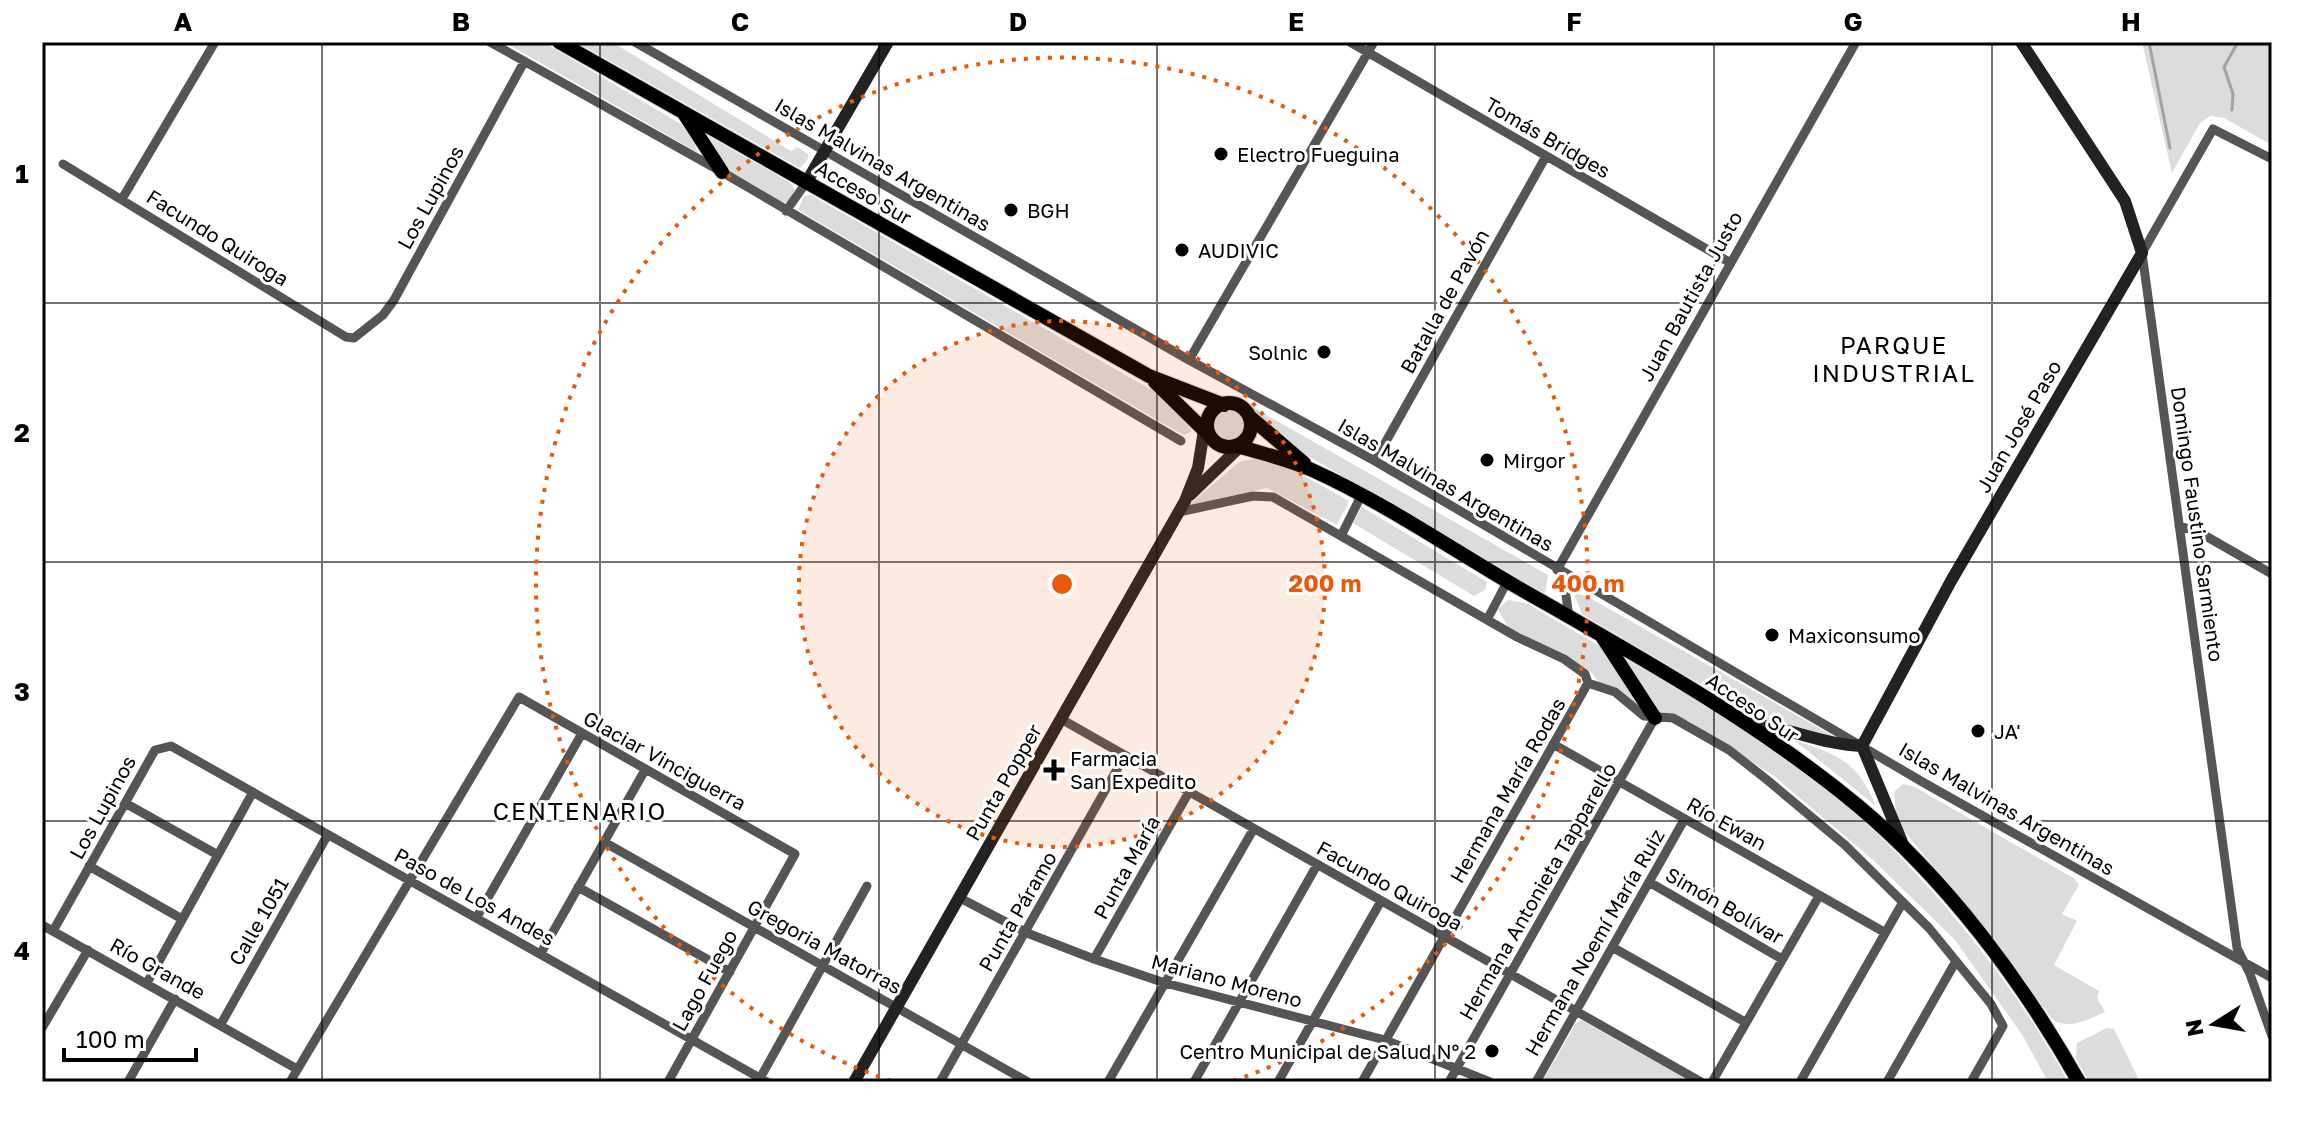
<svg xmlns="http://www.w3.org/2000/svg" width="2314" height="1124" font-family="'Golos Text',sans-serif">
<rect width="100%" height="100%" fill="#fff"/>
<path fill="#dcdcdc" d="M504 42H543L691 130 697 152Z
M576 42H612L791 151 797 147 808 154V159L800 168Z
M2142 42H2272V145L2224 118 2210 116 2200 123 2172 173Z
M703 133 791 183 795 190 788 202 782 203 723 169Z
M811 195 1164 397 1192 431 1184 435 1171 428 798 210 804 196Z
M1240 400 1548 575 1545 594 1284 442Z
M1212 425a16 16 0 1 1 32 0a16 16 0 1 1-32 0Z
M1258 458 1281 463 1349 501 1337 525 1267 488 1189 505 1239 462Z
M1362 507 1487 582 1485 590 1474 596 1353 523Z
M1573 592 1590 598 1842 741 1761 720 1582 614Z
M1508 600 1526 603 1605 649 1645 712 1599 683 1592 673 1571 659 1508 627 1498 609Z
M1618 655C1696 698 1774 745 1843 802 1924 872 2018 988 2068 1082H2048L2023 1036 1955 940 1872 859 1774 776 1689 721 1659 712Z
M1794 740C1839 755 1857 761 1876 806Z
M1903 784 1915 787 2075 879 2079 885 2062 914 2077 921 2054 965 2099 991 2097 998 2105 1012C2089 1019 2068 1031 2052 1019L1995 941 1904 831 1896 816 1894 792Z
M1581 1020 1583 1021 1691 1082H1542L1576 1023Z
M2107 1028 2114 1029 2140 1082H2089L2076 1058 2077 1043Z"/>
<g fill="none" stroke-linecap="round" stroke-linejoin="round">
<path stroke="#a3a3a3" stroke-width="3" d="M2149 42 2170 148
M2232 110 2233 94 2224 67 2238 42"/>
<defs>
<path id="primary" d="M559 42 1149 376 1224 405
M685 115 722 172
M1155 382 1208 434
M1207 425a22 22 0 1 1 44 0a22 22 0 1 1-44 0Z
M1250 417 1304 463
M1238 446C1263 454 1288 459 1312 470 1383 502 1450 548 1517 587 1634 654 1753 719 1857 805 1947 880 2022 981 2079 1082
M1603 638 1655 718"/>
</defs>
<use href="#primary" stroke="#dbdbdb" stroke-width="16"/>
<path stroke="#555" stroke-width="9" d="M490 42 722 172 1181 441
M635 42 1189 360 1375 461 1926 784 2272 978
M1350 42 1729 262
M2272 159 2213 129 2142 253 2237 948 2250 974 2272 1036
M63 164 346 337 354 338 383 315 394 300 524 62
M122 199 215 42
M786 211 806 183
M1189 360 1374 42
M1375 461 1545 158
M1179 512 1253 496 1273 497 1517 637 1564 659 1585 674 1588 683
M2179 526 2197 531 2272 574
M1342 534 1361 496
M1557 570 1856 42
M1563 574 1569 617
M1488 618 1507 582
M1588 683 1615 692 1644 716 1673 718 1729 750 1766 779 1845 845 1929 928 1991 1004 2003 1026 1971 1082
M1061 719 1701 1082
M1553 744 1884 932
M125 803 218 855
M604 842 1028 1082
M89 866 182 919
M1649 882 1782 959
M578 887 730 972
M960 898 1027 933 1094 959 1165 983 1385 1040 1490 1082
M477 917 581 735
M42 925 297 1069
M53 931 155 750 171 746 767 1082
M1612 947 1745 1022
M541 953 645 770
M1094 959 1189 792
M147 983 253 792
M221 1024 327 836
M42 1028 88 950
M128 1082 175 999
M290 1082 519 697 795 854 668 1082
M758 1082 867 886
M940 1082 1124 757
M1108 1082 1253 830
M1194 1082 1317 865
M1278 1082 1381 901
M1362 1082 1588 683
M1449 1082 1655 718
M1536 1082 1684 820
M1712 1082 1819 896
M1800 1082 1903 902
M1887 1082 1956 961"/>
<path stroke="#222" stroke-width="12" d="M806 183 888 42
M1190 495 1247 440
M1748 724C1787 726 1822 745 1862 746
M1862 746 1951 581 2142 253 2125 201 2021 42
M1862 746 1905 849
M854 1082 1185 501 1198 468 1205 424"/>
<use href="#primary" stroke="#000" stroke-width="14"/>
</g>
<path fill="none" stroke="#000" stroke-width="2" stroke-opacity="0.55" d="M322 42V1082M600 42V1082M879 42V1082M1157 42V1082M1435 42V1082M1714 42V1082M1992 42V1082M42 303H2272M42 562H2272M42 821H2272"/>
<circle cx="1062" cy="584" r="263" fill="#e8590c" fill-opacity=".12"/>
<g fill="none" stroke="#e8590c" stroke-width="4" stroke-dasharray="4 8">
<circle cx="1062" cy="584" r="263"/>
<path d="M891 1081A526 526 0 1 1 1233 1081"/>
</g>
<g fill="#000" stroke="#fff" stroke-width="3">
<circle cx="1221" cy="154" r="8"/>
<circle cx="1011" cy="210" r="8"/>
<circle cx="1182" cy="250" r="8"/>
<circle cx="1324" cy="352" r="8"/>
<circle cx="1487" cy="460" r="8"/>
<circle cx="1772" cy="635" r="8"/>
<circle cx="1978" cy="731" r="8"/>
<path d="M1050 758h8v8h8v8h-8v8h-8v-8h-8v-8h8z"/>
<circle cx="1492" cy="1051" r="8"/>
</g>
<g text-anchor="middle" dominant-baseline="central" stroke-width="6" stroke-linejoin="round" paint-order="stroke">
<g font-size="20" fill="#000" stroke="#fff">
<text transform="translate(1548 137) rotate(30)">Tomás Bridges</text>
<text transform="translate(883 164) rotate(30)">Islas Malvinas Argentinas</text>
<text transform="translate(864 192) rotate(30)">Acceso Sur</text>
<text transform="translate(430 197) rotate(-61)">Los Lupinos</text>
<text transform="translate(218 237) rotate(32)">Facundo Quiroga</text>
<text transform="translate(1690 296) rotate(-61)">Juan Bautista Justo</text>
<text transform="translate(1444 301) rotate(-61)">Batalla de Pavón</text>
<text transform="translate(2018 426) rotate(-60)">Juan José Paso</text>
<text transform="translate(1446 484) rotate(30)">Islas Malvinas Argentinas</text>
<text transform="translate(2198 524) rotate(82)">Domingo Faustino Sarmiento</text>
<text transform="translate(1753 707) rotate(34)">Acceso Sur</text>
<text transform="translate(665 760) rotate(29)">Glaciar Vinciguerra</text>
<text transform="translate(1003 782) rotate(-60)">Punta Popper</text>
<text transform="translate(1507 790) rotate(-60)">Hermana María Rodas</text>
<text transform="translate(102 807) rotate(-61)">Los Lupinos</text>
<text transform="translate(2007 808) rotate(30)">Islas Malvinas Argentinas</text>
<text transform="translate(1727 823) rotate(29)">Río Ewan</text>
<text transform="translate(1126 867) rotate(-61)">Punta María</text>
<text transform="translate(1390 885) rotate(29)">Facundo Quiroga</text>
<text transform="translate(1537 891) rotate(-60)">Hermana Antonieta Tapparello</text>
<text transform="translate(475 896) rotate(29)">Paso de Los Andes</text>
<text transform="translate(1725 905) rotate(30)">Simón Bolívar</text>
<text transform="translate(1017 911) rotate(-60)">Punta Páramo</text>
<text transform="translate(258 921) rotate(-60)">Calle 1051</text>
<text transform="translate(1594 942) rotate(-60)">Hermana Noemí María Ruiz</text>
<text transform="translate(825 946) rotate(29)">Gregoria Matorras</text>
<text transform="translate(158 968) rotate(29)">Río Grande</text>
<text transform="translate(704 980) rotate(-61)">Lago Fuego</text>
<text transform="translate(1227 980) rotate(15)">Mariano Moreno</text>
</g>
<g font-size="20" fill="#000" stroke="#fff" text-anchor="start">
<text x="1237" y="154">Electro Fueguina</text>
<text x="1027" y="210">BGH</text>
<text x="1198" y="250">AUDIVIC</text>
<text x="1308" y="352" text-anchor="end">Solnic</text>
<text x="1503" y="460">Mirgor</text>
<text x="1788" y="635">Maxiconsumo</text>
<text x="1994" y="731">JA'</text>
<text x="1070" y="758">Farmacia<tspan x="1070" dy="23">San Expedito</tspan></text>
<text x="1476" y="1051" text-anchor="end">Centro Municipal de Salud N° 2</text>
</g>
<g font-size="24" letter-spacing="2" fill="#000" stroke="#fff">
<text x="1894" y="344">PARQUE<tspan x="1894" dy="28">INDUSTRIAL</tspan></text>
<text x="580" y="810">CENTENARIO</text>
</g>
</g>
<circle cx="1062" cy="584" r="12" fill="#e8590c" stroke="#fff" stroke-width="4"/>
<g font-size="24" text-anchor="middle" font-weight="bold" fill="#e8590c" stroke="#fff" stroke-width="6" stroke-linejoin="round" paint-order="stroke">
<text x="1325" y="592">200 m</text>
<text x="1588" y="592">400 m</text>
</g>
<rect width="2314" height="1124" fill="none" stroke="#ffffff" stroke-width="88"/>
<g transform="translate(2214 1024) rotate(259)" stroke="#ffffff" stroke-width="6" paint-order="stroke">
<path d="M0-6L14 30L0 20L-14 30Z" fill="#000000"/>
<text y="-12" font-size="22" font-weight="bold" text-anchor="middle" fill="#000000">N</text>
</g>
<path d="M64 1048v12h132v-12" fill="none" stroke="#000000" stroke-width="4"/>
<text x="76" y="1048" font-size="24" fill="#000000" stroke="#ffffff" stroke-width="6" paint-order="stroke">100 m</text>
<rect x="44" y="44" width="2226" height="1036" fill="none" stroke="#000" stroke-width="3"/>
<g font-size="26" text-anchor="middle" font-weight="bold" fill="#000">
<text x="183" y="31">A</text>
<text x="461" y="31">B</text>
<text x="740" y="31">C</text>
<text x="1018" y="31">D</text>
<text x="1296" y="31">E</text>
<text x="1574" y="31">F</text>
<text x="1853" y="31">G</text>
<text x="2131" y="31">H</text>
<text x="22" y="183">1</text>
<text x="22" y="442">2</text>
<text x="22" y="701">3</text>
<text x="22" y="960">4</text>
</g>
</svg>
